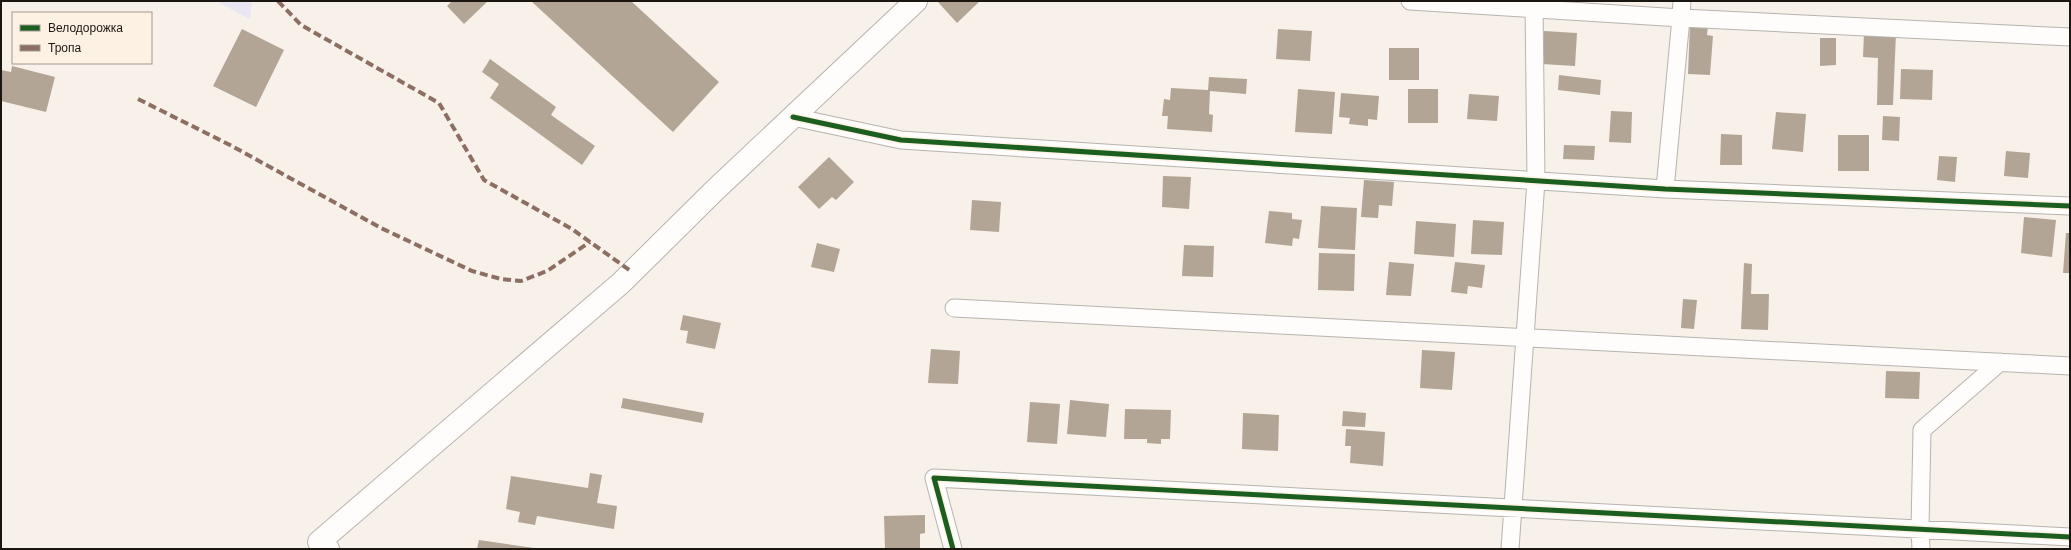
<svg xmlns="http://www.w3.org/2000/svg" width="2071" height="550" font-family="'Work Sans',sans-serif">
<rect width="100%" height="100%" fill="#f7f1ea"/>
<path fill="#e9e5f3" d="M216 1H252L250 19Z"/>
<path fill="#b2a596" d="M452 1H488L464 24 447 6Z
M531 1H631L719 82 673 132Z
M937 1H980L957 23Z
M1690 23 1708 24 1707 35 1713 36 1710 75 1688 74Z
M242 29 284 50 256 107 213 86Z
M1278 29 1312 31 1310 61 1276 59Z
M1544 31 1577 33 1575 66 1542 64Z
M1864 32 1896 33 1893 105H1877L1878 58 1863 57Z
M1820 38H1836V65L1820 66Z
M1389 48H1419V80H1389Z
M490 59 556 107 551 115 595 146 582 165 490 98 499 84 482 72Z
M12 66 55 77 46 112 1 101V70L11 72Z
M1901 69 1933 70 1932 100 1900 99Z
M1559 75 1601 80 1600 95 1558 90Z
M1209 77 1247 79 1246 94 1210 91 1209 114 1213 115 1212 132 1167 129 1168 116H1162L1164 99 1170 100 1171 88 1208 90Z
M1298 89 1335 92 1332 134 1295 132Z
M1408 89H1438V123H1408Z
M1341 93 1379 96 1377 120 1368 119V126L1349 124 1350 118 1339 117Z
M1469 94 1499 96 1497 121 1467 119Z
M1611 111 1632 112 1631 143 1609 142Z
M1776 112 1806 114 1803 152 1772 149Z
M1883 116 1900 117 1899 141 1882 140Z
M1721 134 1742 135V165H1720Z
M1838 135H1869V171H1838Z
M1564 145 1595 146 1594 160 1563 159Z
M2006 151 2030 153 2028 178 2004 176Z
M1939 156 1957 157 1955 182 1937 180Z
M829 157 854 182 836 200 832 197 819 209 798 187Z
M1163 176 1191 177 1189 209 1162 207Z
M1364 180 1394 182 1392 206 1379 205 1378 218 1361 217Z
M972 200 1001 202 999 232 970 230Z
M1321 206 1357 208 1355 250 1318 248Z
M1269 211 1292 213V219L1302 220 1299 239 1293 238 1292 246 1265 243Z
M2024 217 2056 220 2052 257 2021 253Z
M1473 220 1504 222 1502 255 1471 254Z
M1416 221 1456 224 1454 257 1414 254Z
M2066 233H2070V273H2063Z
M817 243 840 249 834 272 811 267Z
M1184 245 1214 246 1213 277 1182 276Z
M1319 253 1355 254 1354 291 1318 290Z
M1389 262 1414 264 1411 296 1386 295Z
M1455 262 1485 265 1482 288 1468 286 1467 294 1451 292Z
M1744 263 1752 264 1751 294H1769L1768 330 1741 329Z
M1683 299 1697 300 1694 329 1681 328Z
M683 315 721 323 715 349 686 343 688 331 680 330Z
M931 349 960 351 958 384 928 383Z
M1422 350 1455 352 1452 390 1420 388Z
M1886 371 1920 372 1919 399 1885 398Z
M623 398 704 413 702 423 621 408Z
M1070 400 1109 404 1106 437 1067 434Z
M1030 402 1060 404 1057 444 1027 442Z
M1125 409 1171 410 1170 439H1161V444L1147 443V439H1124Z
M1343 411 1366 413 1365 427 1342 426Z
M1243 413 1279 415 1278 451 1242 449Z
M1346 429 1385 432 1383 466 1350 463 1351 446H1345Z
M590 473 602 475 597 503 617 506 614 529 537 516 535 525 518 522 520 512 506 509 511 476 588 488Z
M925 515V533L920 534V549H885L884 516Z
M479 540 534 548V549H477Z"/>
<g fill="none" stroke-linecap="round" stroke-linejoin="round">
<defs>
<path id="street" d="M1410 1 1681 18 1665 189
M1682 1 1681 18 2070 37
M793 117 901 140 1665 189 2070 206
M954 308 2070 366
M953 549 934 478 2070 537
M1510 549 1536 181 1534 1
M1921 549 1920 529 1922 430 2000 362"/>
<path id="secondary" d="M328 549 319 542 621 283 715 190 916 1"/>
</defs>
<use href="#street" stroke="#b8b3ad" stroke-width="19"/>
<use href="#secondary" stroke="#b8b3ad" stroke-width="24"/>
<use href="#street" stroke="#fefdfc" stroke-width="17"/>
<use href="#secondary" stroke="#fefdfc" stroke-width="22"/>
<path stroke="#8d6e63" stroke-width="4" stroke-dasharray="8 4" stroke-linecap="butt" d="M278 1 301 25 439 103 484 180 572 229 632 272
M138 99 230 145 381 228 472 271 501 279 521 281 547 271 590 242"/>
<defs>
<path id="cycleway" d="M793 117 901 140 1665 189 2070 206
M953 549 934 478 2070 537"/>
</defs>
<use href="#cycleway" stroke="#fdf1e4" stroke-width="8"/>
<use href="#cycleway" stroke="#1b5e20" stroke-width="5"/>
</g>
<rect width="2071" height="550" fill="none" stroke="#1b1610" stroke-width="4"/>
<rect x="12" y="12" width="140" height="52" fill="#fdf1e4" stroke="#a3998f"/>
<rect x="20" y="25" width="20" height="6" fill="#1b5e20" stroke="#a3998f"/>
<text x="48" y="32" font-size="12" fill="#1b1610">Велодорожка</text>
<rect x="20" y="45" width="20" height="6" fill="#8d6e63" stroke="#a3998f"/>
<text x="48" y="52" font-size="12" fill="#1b1610">Тропа</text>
</svg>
